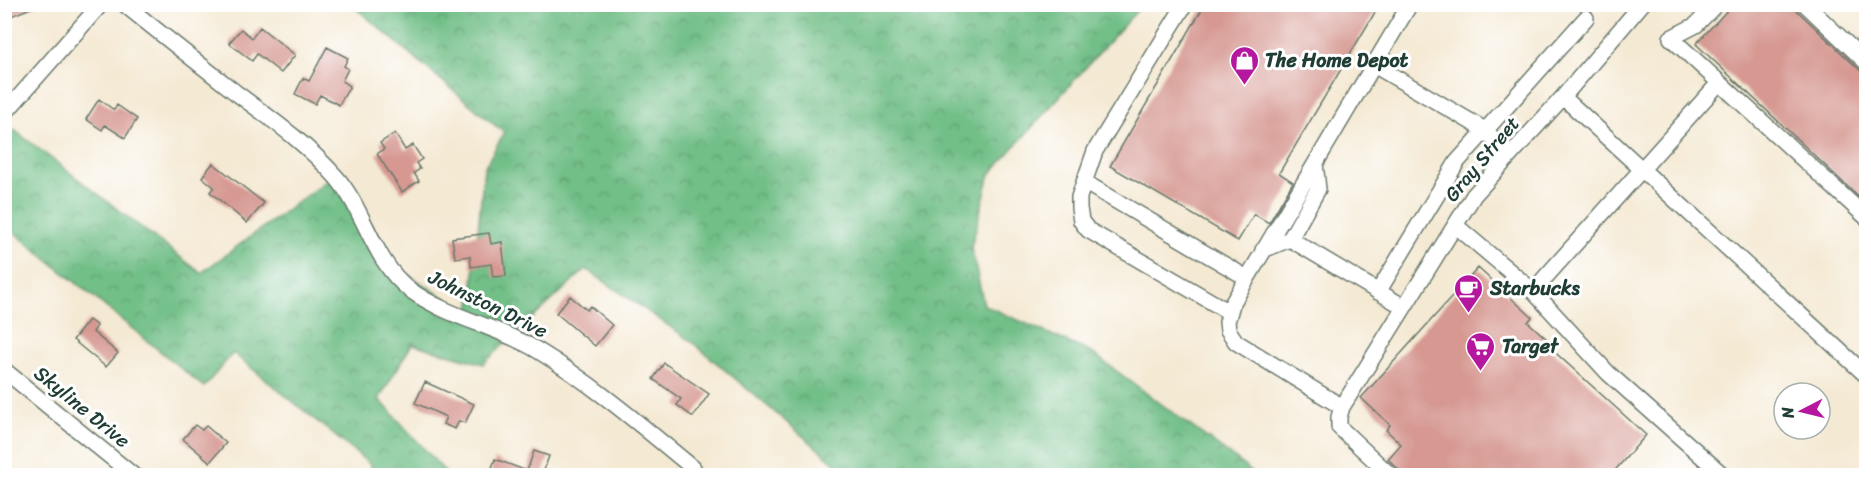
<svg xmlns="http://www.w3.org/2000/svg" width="1871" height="480" font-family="Sriracha,sans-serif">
<defs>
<pattern id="forest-crowns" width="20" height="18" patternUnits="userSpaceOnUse" patternTransform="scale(1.5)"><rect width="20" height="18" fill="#72bf88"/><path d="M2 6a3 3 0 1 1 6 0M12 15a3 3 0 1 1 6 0" fill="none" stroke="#5d9c70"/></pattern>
</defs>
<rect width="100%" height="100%" fill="#fff"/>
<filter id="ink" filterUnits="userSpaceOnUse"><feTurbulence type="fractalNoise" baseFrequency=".0167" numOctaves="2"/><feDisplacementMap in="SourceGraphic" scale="12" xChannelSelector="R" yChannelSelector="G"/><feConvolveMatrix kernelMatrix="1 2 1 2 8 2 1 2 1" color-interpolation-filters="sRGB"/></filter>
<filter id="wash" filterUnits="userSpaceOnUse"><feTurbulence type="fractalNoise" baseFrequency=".008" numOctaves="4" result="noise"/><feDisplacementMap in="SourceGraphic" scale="24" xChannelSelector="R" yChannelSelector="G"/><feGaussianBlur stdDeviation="1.35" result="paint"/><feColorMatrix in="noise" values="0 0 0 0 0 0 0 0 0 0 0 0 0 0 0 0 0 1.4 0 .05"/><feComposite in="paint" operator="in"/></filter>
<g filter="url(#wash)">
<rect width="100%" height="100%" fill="#f4e9d3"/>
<path fill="url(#forest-crowns)" stroke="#487e5e" stroke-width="1.5" d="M352 5H1142L990 174 971 247 984 305 1092 353 1245 466 1254 475H849L692 342 586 269 483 364 412 344 379 399 448 475H365L372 466 233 353 204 387 5 225V123L201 273 337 173 399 269 470 314 484 168 504 133Z"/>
<g id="blocks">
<path fill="#d69891" d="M4 4H38V5L4 19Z
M1205 4H1380L1279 173 1293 182 1269 223 1254 214 1238 241 1110 166Z
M1733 4H1790L1866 76V204L1696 44Z
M260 27 295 55 281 73 257 54 252 61 229 43 241 29 252 38Z
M327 47 348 58 344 66 348 69 342 81 350 86 339 105 320 95 315 104 295 94 303 78 309 81Z
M99 99 114 110 117 105 137 119 125 138 105 125 102 130 86 119Z
M395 133 405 150 413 145 422 159 416 163 420 169 414 173 419 181 402 192 377 154 384 149 380 143Z
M213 163 264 203 247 223 210 192 214 187 202 177Z
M489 233 491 244 502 242 506 276 493 277 491 264 471 267 470 256 455 258 452 238Z
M1478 268 1532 317 1528 322 1549 341 1547 345 1646 435 1610 476H1400L1398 469 1388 459 1401 444 1386 430 1390 425 1361 398Z
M570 296 587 310 590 306 612 325 595 346 556 313Z
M89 320 97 326 93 332 118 353 106 367 73 340Z
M664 363 709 394 693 417 677 405 681 399 653 379Z
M425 382 474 404 465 423 459 421 455 429 443 424 446 417 415 403Z
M195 425 202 430 206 426 226 443 210 462 183 439Z
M534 451 549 456 542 476H489L495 459 527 471Z"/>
</g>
</g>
<g filter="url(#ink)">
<use href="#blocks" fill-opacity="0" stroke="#6a796c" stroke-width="1.5"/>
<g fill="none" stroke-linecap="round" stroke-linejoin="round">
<defs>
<path id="minor" d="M124 4C161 34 198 63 235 92 270 118 306 143 336 177 365 210 373 262 410 290 449 318 497 326 537 350 593 384 643 427 693 468L697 476
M1185 4 1095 151 1079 197V208L1081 221 1088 230 1229 312
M1716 4 1696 25 1671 38 1866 217
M1805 4 1866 62
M1374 65 1485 130 1509 155
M1563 97 1866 375
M4 114 101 4
M1084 182 1247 278
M1455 225 1533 291 1608 373 1724 476
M1290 239 1404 307
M1263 250 1290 239 1318 189 1315 164
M1533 291 1719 83
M1378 292 1457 162 1586 18
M4 370 134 476
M1342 407 1236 342 1228 330 1227 322 1232 304 1410 4
M1391 476 1339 427V417L1342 407 1474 195 1563 97 1642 4"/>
</defs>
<use href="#minor" stroke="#6a796c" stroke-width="18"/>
<use href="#minor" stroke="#fff" stroke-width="15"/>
</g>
</g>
<defs>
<symbol id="shop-pin" viewBox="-11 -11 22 30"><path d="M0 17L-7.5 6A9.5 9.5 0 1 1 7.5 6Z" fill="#b5179e" stroke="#fff"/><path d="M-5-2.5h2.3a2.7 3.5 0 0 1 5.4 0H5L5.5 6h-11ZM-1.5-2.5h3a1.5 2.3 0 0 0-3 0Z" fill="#fff"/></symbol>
<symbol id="cafe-pin" viewBox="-11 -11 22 30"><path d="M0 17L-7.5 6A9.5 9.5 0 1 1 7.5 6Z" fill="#b5179e" stroke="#fff"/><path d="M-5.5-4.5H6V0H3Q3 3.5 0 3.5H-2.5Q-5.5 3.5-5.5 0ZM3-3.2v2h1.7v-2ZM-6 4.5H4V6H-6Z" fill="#fff"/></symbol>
<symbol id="supermarket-pin" viewBox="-11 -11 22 30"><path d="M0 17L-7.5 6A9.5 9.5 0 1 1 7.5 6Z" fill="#b5179e" stroke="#fff"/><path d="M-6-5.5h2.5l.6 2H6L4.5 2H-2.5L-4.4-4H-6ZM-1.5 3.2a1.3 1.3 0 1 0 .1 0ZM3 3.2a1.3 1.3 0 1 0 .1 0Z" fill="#fff"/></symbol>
</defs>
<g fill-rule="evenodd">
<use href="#shop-pin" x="1228" y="44" width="33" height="45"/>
<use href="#cafe-pin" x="1452" y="272" width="33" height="45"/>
<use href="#supermarket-pin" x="1464" y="330" width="33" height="45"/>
</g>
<g text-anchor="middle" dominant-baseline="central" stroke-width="6" stroke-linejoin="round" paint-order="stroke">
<g font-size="20" font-weight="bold" fill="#1f3d34" stroke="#fff" text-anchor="start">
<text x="1265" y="60">The Home Depot</text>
<text x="1490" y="288">Starbucks</text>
<text x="1502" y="346">Target</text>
</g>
<g font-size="20" fill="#1f3d34" stroke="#fff">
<text transform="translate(1482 159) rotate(-50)">Gray Street</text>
<text transform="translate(488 304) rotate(26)">Johnston Drive</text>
<text transform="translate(82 407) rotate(39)">Skyline Drive</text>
</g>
</g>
<rect width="1871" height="480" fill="none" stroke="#fff" stroke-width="24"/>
<g transform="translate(1802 411) rotate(263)"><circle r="28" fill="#ffffff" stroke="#a5b1ae" stroke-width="1.5"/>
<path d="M0-4.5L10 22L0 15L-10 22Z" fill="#b5179e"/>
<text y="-9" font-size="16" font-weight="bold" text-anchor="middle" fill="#1f3d34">N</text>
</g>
</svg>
